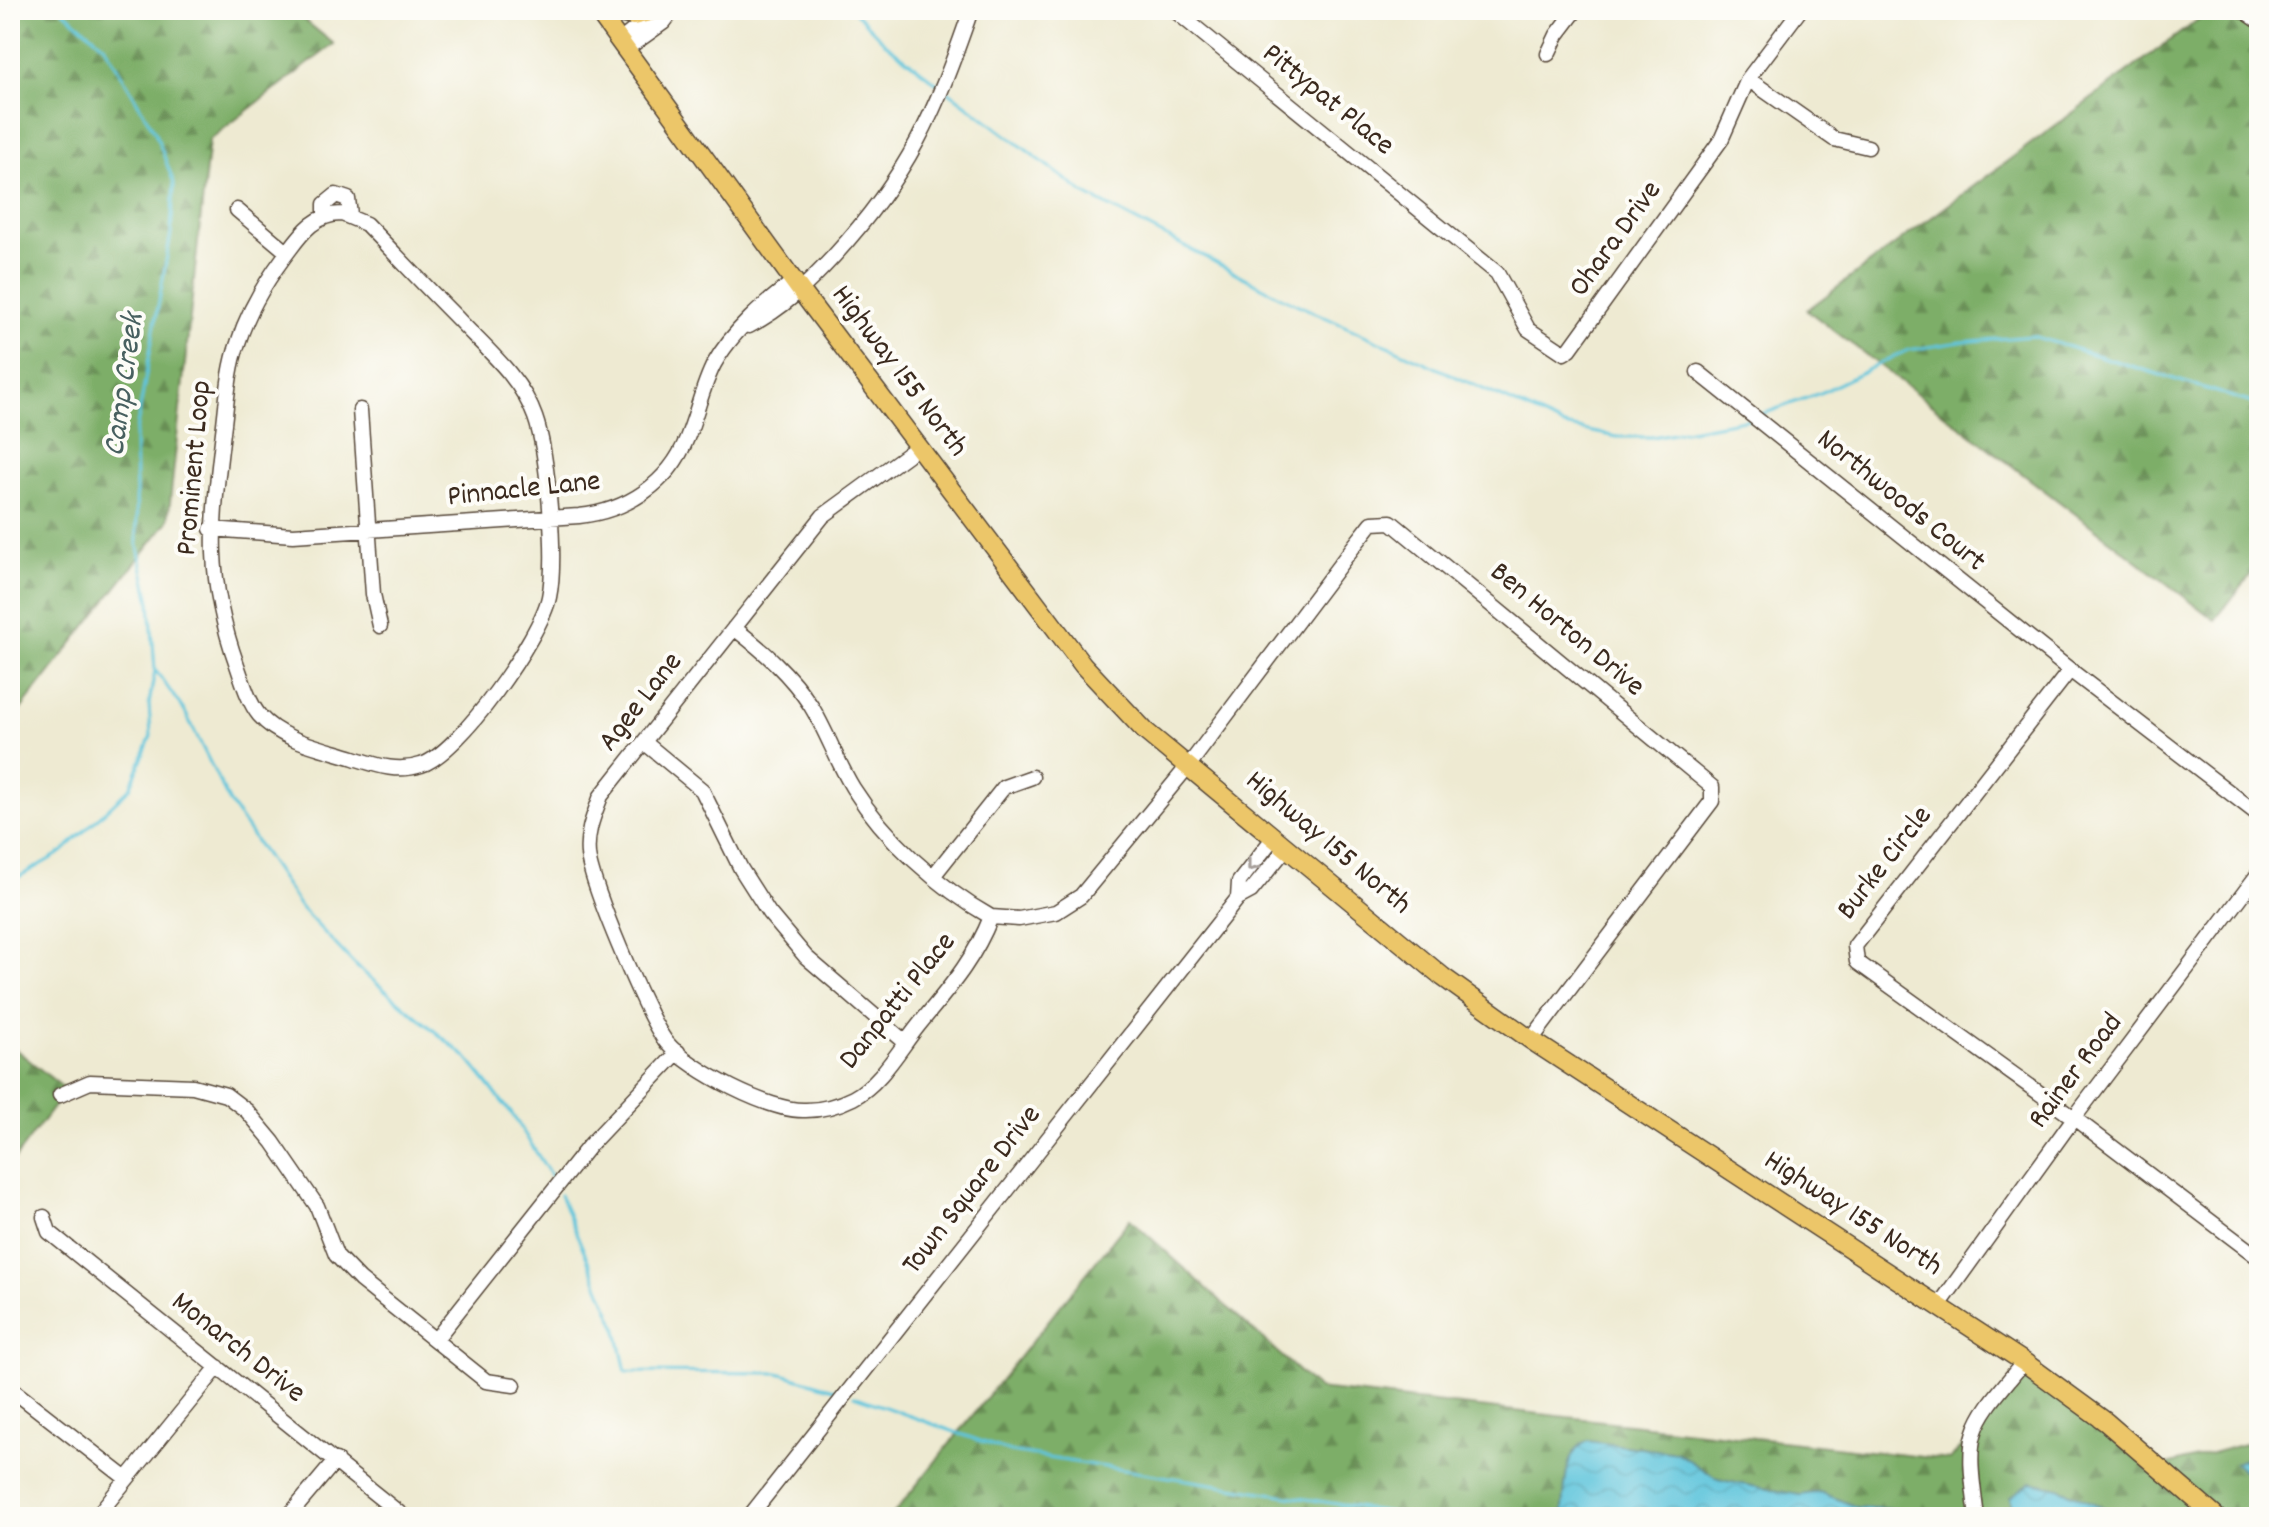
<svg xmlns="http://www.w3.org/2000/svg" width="2269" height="1527" font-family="Dekko,sans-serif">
<defs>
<pattern id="forest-firs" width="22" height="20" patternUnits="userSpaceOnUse" patternTransform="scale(2)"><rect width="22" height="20" fill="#7dae68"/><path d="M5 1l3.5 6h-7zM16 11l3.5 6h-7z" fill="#688e55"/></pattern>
<pattern id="water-waves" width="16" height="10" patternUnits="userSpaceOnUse" patternTransform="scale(2)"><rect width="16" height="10" fill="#5fc5dc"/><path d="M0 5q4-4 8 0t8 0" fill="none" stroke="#53a9bc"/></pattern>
</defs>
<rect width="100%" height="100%" fill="#fdfcf7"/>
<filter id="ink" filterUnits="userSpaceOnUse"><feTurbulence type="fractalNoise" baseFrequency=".0125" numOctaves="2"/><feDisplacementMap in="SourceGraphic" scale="16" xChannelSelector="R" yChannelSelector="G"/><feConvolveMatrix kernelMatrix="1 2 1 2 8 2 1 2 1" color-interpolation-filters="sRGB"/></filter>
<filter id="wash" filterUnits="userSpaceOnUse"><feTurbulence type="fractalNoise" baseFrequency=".006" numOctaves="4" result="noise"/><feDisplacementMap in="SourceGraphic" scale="32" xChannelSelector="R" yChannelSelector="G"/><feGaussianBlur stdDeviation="1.8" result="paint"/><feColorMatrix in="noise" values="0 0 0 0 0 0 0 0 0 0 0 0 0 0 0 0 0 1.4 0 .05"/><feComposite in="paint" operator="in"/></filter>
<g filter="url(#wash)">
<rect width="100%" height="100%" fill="#eeead2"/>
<path fill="url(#forest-firs)" stroke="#5c6c43" stroke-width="2" d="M10 10H292L334 44 209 140 168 521 10 723Z
M2211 10H2259V564L2215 620 1807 310Z
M10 1045 66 1090 10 1165Z
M1130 1219 1318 1389 1950 1460 2025 1371 2160 1467 2259 1440V1517H891Z"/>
<path fill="url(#water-waves)" stroke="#4d787d" stroke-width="2" d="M1588 1441 1678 1453 1718 1479 1731 1482 1800 1495 1820 1492 1857 1507 1913 1510 1940 1517H1562C1566 1492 1561 1452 1588 1441Z
M2259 1453V1488L2235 1463Z
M2031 1482 2059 1488 2126 1517H2013L2010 1497Z"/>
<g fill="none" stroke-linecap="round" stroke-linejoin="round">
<path stroke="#5fc5dc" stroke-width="3" d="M853 10 885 43 938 84
M948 91 1085 194 1283 298 1564 426 1617 437H1652L1749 419
M1760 415 1820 393 1908 350 1960 342 2033 336 2259 405
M156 671 185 712 230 803 301 908 357 967 466 1057 512 1114 553 1179
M10 882 62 852 130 788 151 736 149 704 155 670 150 602 137 542 135 437 171 233 174 183 155 132 104 45 62 10
M560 1195 616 1326 626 1372 778 1373 838 1390
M854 1396 1011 1452 1419 1517"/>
</g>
</g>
<g filter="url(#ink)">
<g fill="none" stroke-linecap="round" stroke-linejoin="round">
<defs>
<path id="minor" d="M1174 10 1497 273 1528 329 1564 353 1570 349 1721 140 1748 79 1800 10
M2243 10 2259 21
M620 41 655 13
M626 49 664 22 673 10
M1548 54 1557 35 1576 10
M1748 79 1834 139 1868 147
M237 210 287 252
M342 214 366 224C397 256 427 288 458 319 486 349 521 377 535 417 548 453 557 559 549 597 541 636 459 754 421 765 397 773 376 765 354 758 323 748 281 741 259 715 248 701 243 682 237 665 205 575 212 524 223 432 227 402 228 371 238 343 248 311 264 284 284 257 300 236 313 214 342 214Z
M325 215V204L336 195 348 199 350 215
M749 326C784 308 808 284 834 256 909 174 935 114 971 10
M1698 372 2070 670 2259 815
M360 410 373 594 380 626
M919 446 823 516 601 796C594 815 586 832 588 854 590 883 648 1020 667 1043 690 1070 770 1112 806 1110 822 1110 839 1105 853 1098 880 1084 899 1050 918 1026 948 989 973 962 991 917L1019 919 1056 912 1081 896 1189 765 1354 546 1372 523 1391 522 1712 787V801L1531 1040
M211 529 293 535 579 516C626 511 669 484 687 438 697 414 702 387 714 364 732 331 765 303 794 281
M734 628C764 651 790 674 811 706 827 732 837 762 853 788 885 839 938 887 991 917
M2070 670 1855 946 1857 962 2074 1118 2259 1258
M644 742 702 790 741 869 769 913 806 957 905 1042
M934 875 1004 787 1032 777
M1238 898 1239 882 1274 837
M60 1095 90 1082 193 1086 226 1095 247 1111 273 1142 317 1206 336 1255 360 1280 486 1381 514 1385
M44 1217 49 1232 404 1517
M1940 1304 2074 1118 2259 873
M436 1339 589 1146 678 1052
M10 1388 127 1479
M96 1517 218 1367
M288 1517 336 1460
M749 1517 1238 898 1251 891 1287 847
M1977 1517C1965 1429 1968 1429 2024 1362"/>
<path id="major" d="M597 10 801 291 1083 665 1145 731 1443 977 1531 1040 2024 1362 2106 1422 2216 1517
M606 10 633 16 658 10"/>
</defs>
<use href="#minor" stroke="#564739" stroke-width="17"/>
<use href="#major" stroke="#564739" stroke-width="21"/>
<use href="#minor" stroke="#fff" stroke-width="14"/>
<use href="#major" stroke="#ecc669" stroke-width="18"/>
</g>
<defs><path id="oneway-chevron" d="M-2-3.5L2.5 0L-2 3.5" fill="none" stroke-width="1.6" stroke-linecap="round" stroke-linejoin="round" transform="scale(2)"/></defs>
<use stroke="#a79f9a" href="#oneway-chevron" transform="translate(1252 866) rotate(128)"/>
</g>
<g text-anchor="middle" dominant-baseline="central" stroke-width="8" stroke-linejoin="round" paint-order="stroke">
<g font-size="30" fill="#3b2a1e" stroke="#fdfcf7">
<text transform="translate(1327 101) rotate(39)">Pittypat Place</text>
<text transform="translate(1617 240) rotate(-54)">Ohara Drive</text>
<text transform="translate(898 372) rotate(53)">Highway 155 North</text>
<text transform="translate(196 468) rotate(-85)">Prominent Loop</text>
<text transform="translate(524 491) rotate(-6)">Pinnacle Lane</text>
<text transform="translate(1900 502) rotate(39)">Northwoods Court</text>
<text transform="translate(1566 631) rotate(40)">Ben Horton Drive</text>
<text transform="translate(642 703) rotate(-52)">Agee Lane</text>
<text transform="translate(1327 844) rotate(40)">Highway 155 North</text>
<text transform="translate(1886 864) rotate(-52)">Burke Circle</text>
<text transform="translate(899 1002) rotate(-51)">Danpatti Place</text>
<text transform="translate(2077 1072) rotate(-53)">Rainer Road</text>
<text transform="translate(973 1191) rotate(-52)">Town Square Drive</text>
<text transform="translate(1852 1215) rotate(33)">Highway 155 North</text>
<text transform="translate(237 1349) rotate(38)">Monarch Drive</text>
</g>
<g font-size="32" font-style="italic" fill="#486060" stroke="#fdfcf7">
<text transform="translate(126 385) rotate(-82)">Camp Creek</text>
</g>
</g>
<rect width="2269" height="1527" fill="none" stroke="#fdfcf7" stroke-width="40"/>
</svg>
